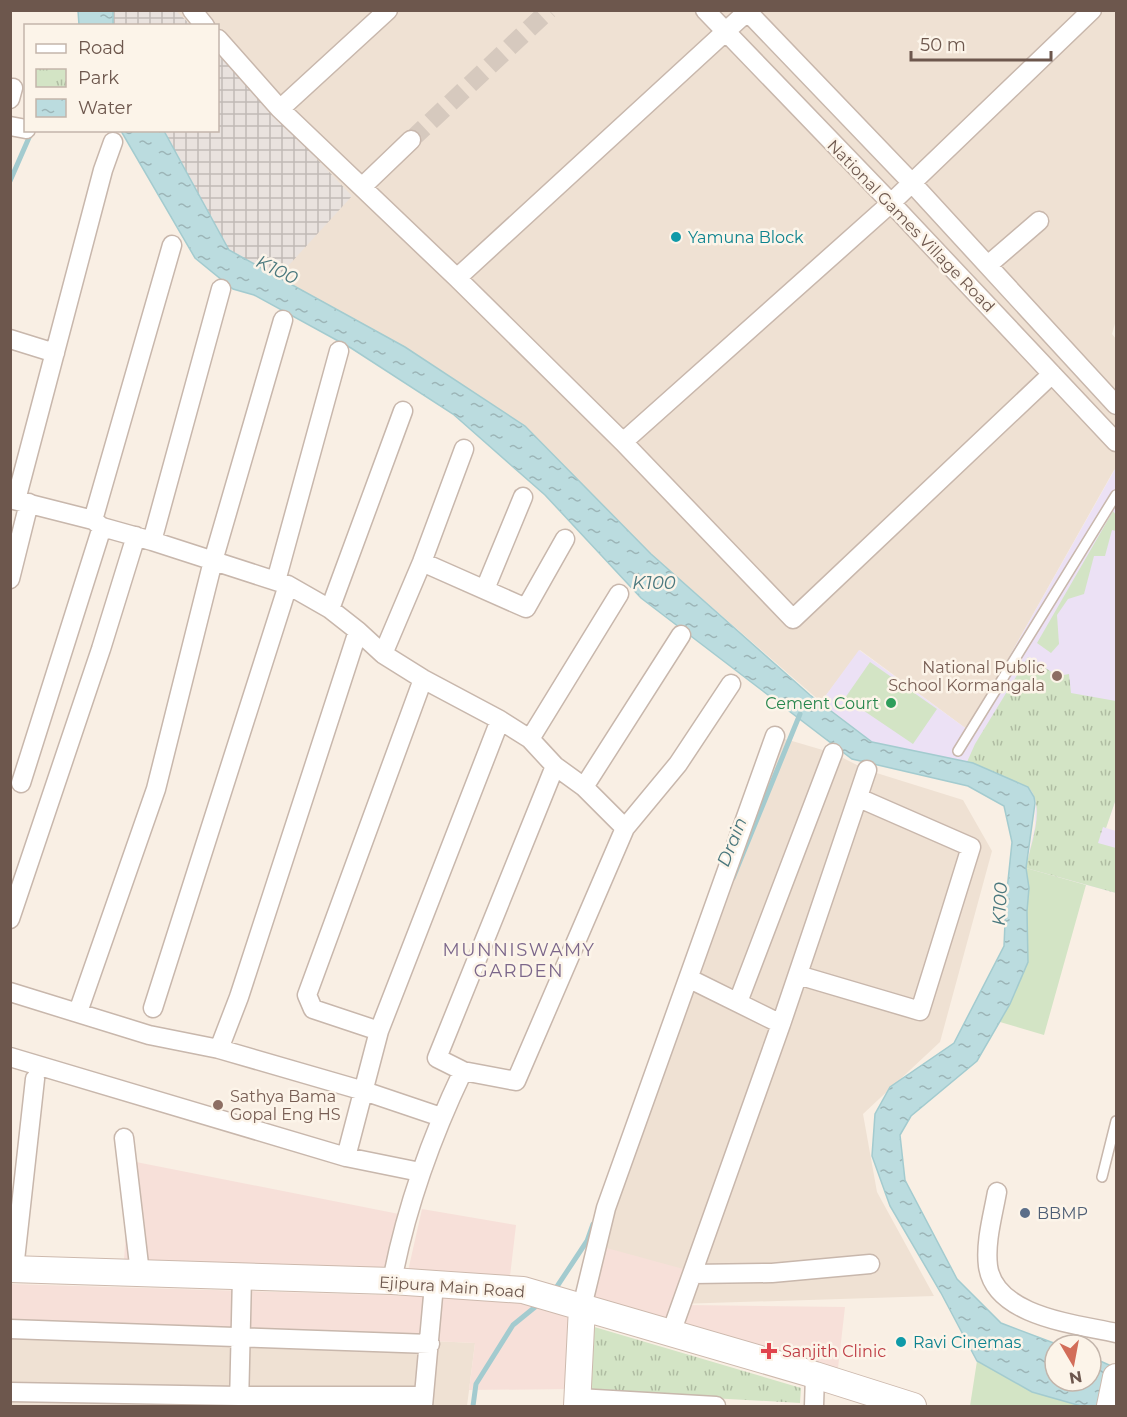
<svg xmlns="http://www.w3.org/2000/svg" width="1127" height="1417" font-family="Montserrat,sans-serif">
<defs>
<pattern id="industrial-grid" width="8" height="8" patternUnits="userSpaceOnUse" patternTransform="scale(1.5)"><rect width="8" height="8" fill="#e9e2de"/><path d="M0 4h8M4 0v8" fill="none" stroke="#c1bab6"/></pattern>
<pattern id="park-tufts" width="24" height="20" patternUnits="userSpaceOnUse" patternTransform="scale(1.5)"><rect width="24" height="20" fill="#d3e4c5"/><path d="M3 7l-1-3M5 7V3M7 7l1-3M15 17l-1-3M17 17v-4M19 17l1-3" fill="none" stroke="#afbca2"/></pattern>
<pattern id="water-ripples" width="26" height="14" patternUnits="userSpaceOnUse" patternTransform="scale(1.5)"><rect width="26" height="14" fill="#bbdcdf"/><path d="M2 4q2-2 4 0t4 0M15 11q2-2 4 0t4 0" fill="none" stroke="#9cb5b7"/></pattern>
</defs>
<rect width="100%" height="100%" fill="#f9efe4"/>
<path fill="#efe1d3" d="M113 10 1116 11V320L1112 334 1116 339V471L1114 470 968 730 860 650 821 702 651 554 525 426 405 347 229 250 164 131 218 130V26H113Z
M775 736 833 753 867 770 963 800 992 851 940 1042 863 1114 877 1192 934 1296 582 1307V1303Z
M11 1321 475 1343 467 1406H11Z"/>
<path fill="#f7e0d9" d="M131 1161 404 1215 389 1271 124 1260Z
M422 1209 516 1225 510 1276 408 1271Z
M603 1247 687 1270 670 1328 586 1305Z
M11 1284 521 1299 579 1316 573 1389 469 1390 475 1343 11 1321Z
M687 1305 845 1307 837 1377 679 1329Z"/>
<path fill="url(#industrial-grid)" d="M113 10 176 11 191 25 113 26Z
M218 54 352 196 278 277 229 250 164 131 218 130Z"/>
<path fill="#ece1f5" d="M1115 469 1116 471V799L1106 828 1116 831V893L1026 868 1035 826 1036 802 1028 787 973 763 872 742 821 702 859 650 968 730Z"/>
<path fill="#d3e4c5" d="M1113 511 1116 515V531L1112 530 1105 556H1094L1084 594 1068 599 1057 615 1059 644 1051 653 1037 643Z
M870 662 937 709 913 744 845 698Z
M1026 868 1086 885 1044 1035 1000 1022 1010 1004 1027 911 1029 888Z
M977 1361 1032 1392 1081 1406H970Z"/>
<path fill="url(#park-tufts)" d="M1028 657 1058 676 1069 674 1071 693 1116 701V799L1106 828 1103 827 1098 843 1116 848V893L1026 868C1030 845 1047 806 1028 787L967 762 975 744Z
M591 1326 801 1388 800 1403 586 1391Z"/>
<path fill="url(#water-ripples)" stroke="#a3cbcf" stroke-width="1.5" d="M78 11H113V25H79Z
M121 131H164L229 250 405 347 525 426 651 554 810 695 872 742 973 763 1028 787 1034 797 1035 803 1026 868 1029 888 1027 911 1028 962 1010 1004 977 1061 911 1116 900 1135 905 1180 957 1279 1001 1323 1059 1345H1055V1381H1091V1357L1116 1368V1406H1081L1032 1392 977 1361 941 1293 890 1206 872 1156 875 1114 890 1087 954 1043 1004 946 1006 900 1012 842 1004 806 968 786 852 759 641 598 545 495 453 414 351 348 254 295 233 289 195 258Z"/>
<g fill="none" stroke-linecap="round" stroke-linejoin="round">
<path stroke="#a3cbcf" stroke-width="5" d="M10 181 31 133
M733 878 800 714
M554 1291 587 1241 593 1224
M473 1406 476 1384 513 1325 540 1303"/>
<path stroke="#d6c9be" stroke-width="18" stroke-dasharray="18 9" stroke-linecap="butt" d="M411 140 549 10"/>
<defs>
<path id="lane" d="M958 751 1116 495
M1102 1177 1116 1121"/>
<path id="street" d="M192 10 205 26
M705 10 891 203 1116 442
M746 10 912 183 1116 405
M218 39 280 109 457 278 623 442 891 203 1092 10
M10 99 13 88
M280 109 388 10
M10 126 26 129
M362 187 411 140
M988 265 1039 221
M457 278 749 10
M10 339 55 353
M623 442 793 619 1052 374
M10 499 93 520 102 527 152 541 288 585 330 609 358 631 383 654 423 679 500 720 530 739 555 766 584 787 625 828
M16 500 103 170 113 142
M93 520 172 245
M152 541 221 289
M422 562 526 608 565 539
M10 579 29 503
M276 581 339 351
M485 589 523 497
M330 609 403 411
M383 654 422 562 464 449
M530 739 619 594
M21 783 102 527
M584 787 681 635
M10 919 101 649 136 536
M798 975 920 1011 971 847 859 798
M10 992 149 1035 219 1049 364 1091 441 1117
M738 1002 833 753
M153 1008 288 585
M78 1012 156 789 213 561 283 320
M781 1024 867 770
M379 1031 313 1009 307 995 423 679
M219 1049 239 997 358 631
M10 1057 346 1157 420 1172
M463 1071 437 1058 555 766
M124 1138 140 1273
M346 1157 379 1031 500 720
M997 1192C993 1215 985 1242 988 1266 995 1317 1077 1324 1116 1333
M14 1269 35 1079
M692 1274 772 1273 870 1264
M392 1281C406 1208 431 1138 463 1071L516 1081 625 828 678 764 731 684
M582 1307 606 1208 775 736
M10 1329 430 1344
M671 1333 781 1024 690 979
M10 1392 239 1396H424
M578 1398 716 1406
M239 1406 242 1276
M423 1406 434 1285
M814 1406 815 1375"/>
<path id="secondary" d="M10 1269 392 1281 523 1290 815 1375 913 1406
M577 1406 582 1307
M1110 1406 1116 1377"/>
</defs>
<use href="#lane" stroke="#c8b7ac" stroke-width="12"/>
<use href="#street" stroke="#c8b7ac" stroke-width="21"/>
<use href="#secondary" stroke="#cdb9ad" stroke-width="28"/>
<use href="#lane" stroke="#fff" stroke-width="9"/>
<use href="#street" stroke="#fff" stroke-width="18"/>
<use href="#secondary" stroke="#fff" stroke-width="26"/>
</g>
<g fill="#0f9aa8" stroke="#fcf4e9" stroke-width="2">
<circle cx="676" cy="237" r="6"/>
<circle cx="901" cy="1342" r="6"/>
</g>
<g fill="#8d6e63" stroke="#fcf4e9" stroke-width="2">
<circle cx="1057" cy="676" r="6"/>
<circle cx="218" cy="1105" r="6"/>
</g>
<circle fill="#2e9e5b" stroke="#fcf4e9" stroke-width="2" cx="891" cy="703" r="6"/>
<circle fill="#5c6f8a" stroke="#fcf4e9" stroke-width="2" cx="1025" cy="1213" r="6"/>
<path fill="#e0444e" stroke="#fcf4e9" stroke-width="2" d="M766 1342h6v6h6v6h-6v6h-6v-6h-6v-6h6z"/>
<g text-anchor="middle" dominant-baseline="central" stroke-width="5" stroke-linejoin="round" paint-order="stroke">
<g font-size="16" fill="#6d574d" stroke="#fcf4e9">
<text transform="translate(911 226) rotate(46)">National Games Village Road</text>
<text transform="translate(452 1287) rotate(4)">Ejipura Main Road</text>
</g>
<g font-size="16" fill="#0d838f" stroke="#fcf4e9" text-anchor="start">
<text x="688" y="237">Yamuna Block</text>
<text x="913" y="1342">Ravi Cinemas</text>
</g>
<g font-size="16" fill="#785e54" stroke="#fcf4e9" text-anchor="end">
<text x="1045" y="667">National Public<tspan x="1045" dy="18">School Kormangala</tspan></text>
<text x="230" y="1096" text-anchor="start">Sathya Bama<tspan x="230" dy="18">Gopal Eng HS</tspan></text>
</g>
<g font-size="16" fill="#27864d" stroke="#fcf4e9" text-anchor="end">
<text x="879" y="703">Cement Court</text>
</g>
<g font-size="16" fill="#4e5e75" stroke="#fcf4e9" text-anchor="start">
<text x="1037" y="1213">BBMP</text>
</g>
<g font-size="16" fill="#be3a42" stroke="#fcf4e9" text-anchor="start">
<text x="782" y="1351">Sanjith Clinic</text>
</g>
<g font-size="18" font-style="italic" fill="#4a787e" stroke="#fcf4e9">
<text transform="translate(277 270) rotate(26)">K100</text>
<text x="654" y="583">K100</text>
<text transform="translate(732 842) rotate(-68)">Drain</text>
<text transform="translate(1000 904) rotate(-87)">K100</text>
</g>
<g font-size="18" letter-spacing="1.5" fill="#7b668a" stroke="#fcf4e9">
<text x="519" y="950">MUNNISWAMY<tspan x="519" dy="21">GARDEN</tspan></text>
</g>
</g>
<rect width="1127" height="1417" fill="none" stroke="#6d574d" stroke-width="24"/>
<rect x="24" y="24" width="195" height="108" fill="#fcf4e9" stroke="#c3b5ab" stroke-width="1.5"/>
<rect x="36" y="44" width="30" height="9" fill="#ffffff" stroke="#c3b5ab" stroke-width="1.5"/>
<text x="78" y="54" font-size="18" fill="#6d574d">Road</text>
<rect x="36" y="69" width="30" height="18" fill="url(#park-tufts)" stroke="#c3b5ab" stroke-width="1.5"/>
<text x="78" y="84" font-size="18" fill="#6d574d">Park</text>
<rect x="36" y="99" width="30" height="18" fill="url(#water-ripples)" stroke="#c3b5ab" stroke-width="1.5"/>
<text x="78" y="114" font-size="18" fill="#6d574d">Water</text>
<g transform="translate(1073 1363) rotate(170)"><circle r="28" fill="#fcf4e9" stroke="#c3b5ab" stroke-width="1.5"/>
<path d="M0-4.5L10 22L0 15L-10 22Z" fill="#d26d59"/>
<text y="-9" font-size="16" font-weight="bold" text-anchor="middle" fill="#6d574d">N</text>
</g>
<path d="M911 51v9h140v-9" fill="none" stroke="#6d574d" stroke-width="3"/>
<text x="920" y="51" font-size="18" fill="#6d574d" stroke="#fcf4e9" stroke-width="4.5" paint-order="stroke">50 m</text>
</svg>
